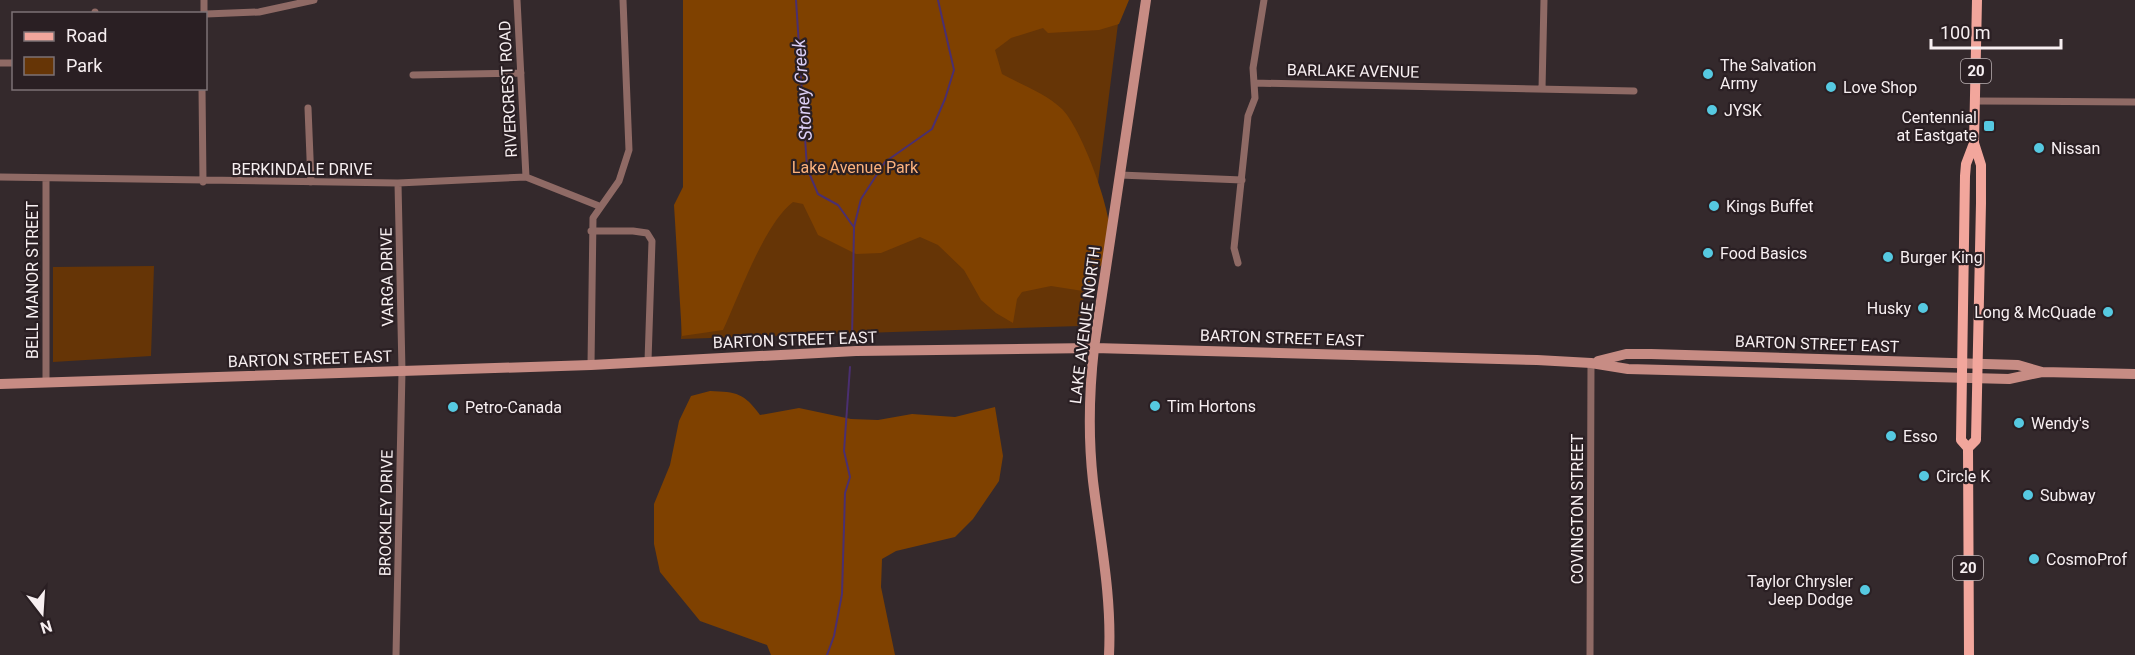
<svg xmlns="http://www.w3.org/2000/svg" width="2135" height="655" font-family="Roboto,sans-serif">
<rect width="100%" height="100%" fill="#34292c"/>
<path fill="#663506" d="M694 0H1121L1080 326 681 339Z
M154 266 151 356 53 362V267Z"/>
<path fill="#7f4100" d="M683 0H1129L1119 24 1099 30 1048 33 1043 28 1011 38 995 50 1002 74C1020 84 1047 94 1062 109 1081 128 1110 206 1110 233 1111 256 1096 273 1083 291L1051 286 1022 292 1017 299 1013 323 996 313 981 300 964 270 938 245 920 237 881 253 856 254 818 235 803 204 793 202C764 224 739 296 723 330L682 336 674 205 683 187Z
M710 391C737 392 744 393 760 415L799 408 851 419 878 420 912 414 955 417 995 407 1003 456 999 481 973 519 955 537 896 551 882 559 881 587 895 655H771L767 645 700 621 660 572 654 544V504L670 465 679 421 691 396Z"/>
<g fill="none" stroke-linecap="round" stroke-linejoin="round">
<path stroke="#4a2f70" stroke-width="2" d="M796 0 807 168 818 194 838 205 853 226
M852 340 854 227 861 199 885 162 932 129 945 99 954 70 938 0
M827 655 834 636 842 594 845 493 850 477 844 451 850 367"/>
<path stroke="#8f6a65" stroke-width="7" d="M204 0V14
M517 0 526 177
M95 12V14
M206 14 259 12 314 0
M0 63H14
M413 75 521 73
M1254 83 1634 91
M202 88 203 182
M1542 89 1544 0
M1975 101 2135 102
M308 108 311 182
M1120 175 1242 180
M0 177 398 183 526 177 599 206
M46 178V381
M591 231H633L647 233 652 241 648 361
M1238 263 1234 248 1248 116 1255 98 1253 68 1264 0
M591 365 593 218 619 181 629 150 623 0
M396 655 402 371 398 183
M1590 655 1591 363"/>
<path stroke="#c78c84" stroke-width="10" d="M1598 361 1626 354H1651L2018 365 2042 372 2135 374
M0 384 591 365 856 351 1094 348 1537 360 1591 363 1628 369 2009 379 2042 372
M1109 655C1112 596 1100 539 1093 481 1088 436 1089 393 1094 348L1146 0"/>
<path stroke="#f2a69c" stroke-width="10" d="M1968 448 1976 440 1981 203V165L1974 143
M1969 655 1968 448 1961 440 1965 176 1966 164 1974 143 1977 0"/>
</g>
<g fill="#56c9e1" stroke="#2a1f23" stroke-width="2">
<circle cx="1708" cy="74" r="6"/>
<circle cx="1831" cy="87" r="6"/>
<circle cx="1712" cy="110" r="6"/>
<rect x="1983" y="120" width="12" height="12" rx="3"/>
<circle cx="2039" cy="148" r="6"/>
<circle cx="1714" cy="206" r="6"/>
<circle cx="1708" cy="253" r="6"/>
<circle cx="1888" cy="257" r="6"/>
<circle cx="1923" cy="308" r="6"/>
<circle cx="2108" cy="312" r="6"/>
<circle cx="1155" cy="406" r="6"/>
<circle cx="453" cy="407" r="6"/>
<circle cx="2019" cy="423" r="6"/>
<circle cx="1891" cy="436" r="6"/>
<circle cx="1924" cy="476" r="6"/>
<circle cx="2028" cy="495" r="6"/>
<circle cx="2034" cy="559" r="6"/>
<circle cx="1865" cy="590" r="6"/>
</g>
<g text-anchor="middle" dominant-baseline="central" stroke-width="4.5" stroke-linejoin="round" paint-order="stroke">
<g fill="#2a1f23" stroke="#bab1b3" stroke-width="1.5">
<rect x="1961" y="59" width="30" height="24" rx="4.5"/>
<rect x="1953" y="556" width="30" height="24" rx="4.5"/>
</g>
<g font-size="15" font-weight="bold" fill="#f7eff1">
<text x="1976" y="71">20</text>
<text x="1968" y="568">20</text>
</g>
<g font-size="16" fill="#f7eff1" stroke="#2a1f23" text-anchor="start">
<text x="1720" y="65">The Salvation<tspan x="1720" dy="18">Army</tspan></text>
<text x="1843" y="87">Love Shop</text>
<text x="1724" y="110">JYSK</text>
<text x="1977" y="117" text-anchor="end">Centennial<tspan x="1977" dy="18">at Eastgate</tspan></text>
<text x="2051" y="148">Nissan</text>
<text x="1726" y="206">Kings Buffet</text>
<text x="1720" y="253">Food Basics</text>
<text x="1900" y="257">Burger King</text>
<text x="1911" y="308" text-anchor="end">Husky</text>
<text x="2096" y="312" text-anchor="end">Long &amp; McQuade</text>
<text x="1167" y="406">Tim Hortons</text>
<text x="465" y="407">Petro-Canada</text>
<text x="2031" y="423">Wendy's</text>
<text x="1903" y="436">Esso</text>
<text x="1936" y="476">Circle K</text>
<text x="2040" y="495">Subway</text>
<text x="2046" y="559">CosmoProf</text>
<text x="1853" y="581" text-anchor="end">Taylor Chrysler<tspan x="1853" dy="18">Jeep Dodge</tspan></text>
</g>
<g font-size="16" fill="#f7eff1" stroke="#2a1f23">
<text transform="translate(1353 71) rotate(1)">BARLAKE AVENUE</text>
<text transform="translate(508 89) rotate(-93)">RIVERCREST ROAD</text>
<text x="302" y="169">BERKINDALE DRIVE</text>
<text transform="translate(387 277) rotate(-91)">VARGA DRIVE</text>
<text transform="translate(32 280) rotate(-90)">BELL MANOR STREET</text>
<text transform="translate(1085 325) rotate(-83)">LAKE AVENUE NORTH</text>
<text transform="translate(1282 338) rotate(2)">BARTON STREET EAST</text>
<text transform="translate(795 340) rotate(-2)">BARTON STREET EAST</text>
<text transform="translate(1817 344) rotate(2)">BARTON STREET EAST</text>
<text transform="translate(310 359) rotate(-2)">BARTON STREET EAST</text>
<text transform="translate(1577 509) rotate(-90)">COVINGTON STREET</text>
<text transform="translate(386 513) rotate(-89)">BROCKLEY DRIVE</text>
</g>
<g font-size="16" fill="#fcb27d" stroke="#2a1f23">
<text x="855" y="167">Lake Avenue Park</text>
</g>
<g font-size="18" font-style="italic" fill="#dccff6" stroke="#2a1f23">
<text transform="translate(802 90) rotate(-94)">Stoney Creek</text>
</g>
</g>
<rect x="12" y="12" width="195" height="78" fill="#2a1f23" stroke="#7c7275" stroke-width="1.5"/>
<rect x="24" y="32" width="30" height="9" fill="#f2a69c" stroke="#7c7275" stroke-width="1.5"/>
<text x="66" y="42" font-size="18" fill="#f7eff1">Road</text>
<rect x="24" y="57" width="30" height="18" fill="#663506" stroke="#7c7275" stroke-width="1.5"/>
<text x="66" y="72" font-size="18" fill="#f7eff1">Park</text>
<g transform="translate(42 613) rotate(163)" stroke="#2a1f23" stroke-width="4.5" paint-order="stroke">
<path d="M0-4.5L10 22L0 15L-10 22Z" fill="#f7eff1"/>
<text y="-9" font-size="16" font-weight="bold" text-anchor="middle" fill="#f7eff1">N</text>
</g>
<path d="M1931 39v9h130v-9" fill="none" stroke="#f7eff1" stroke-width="3"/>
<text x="1940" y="39" font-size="18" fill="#f7eff1" stroke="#2a1f23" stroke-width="4.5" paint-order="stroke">100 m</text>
</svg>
